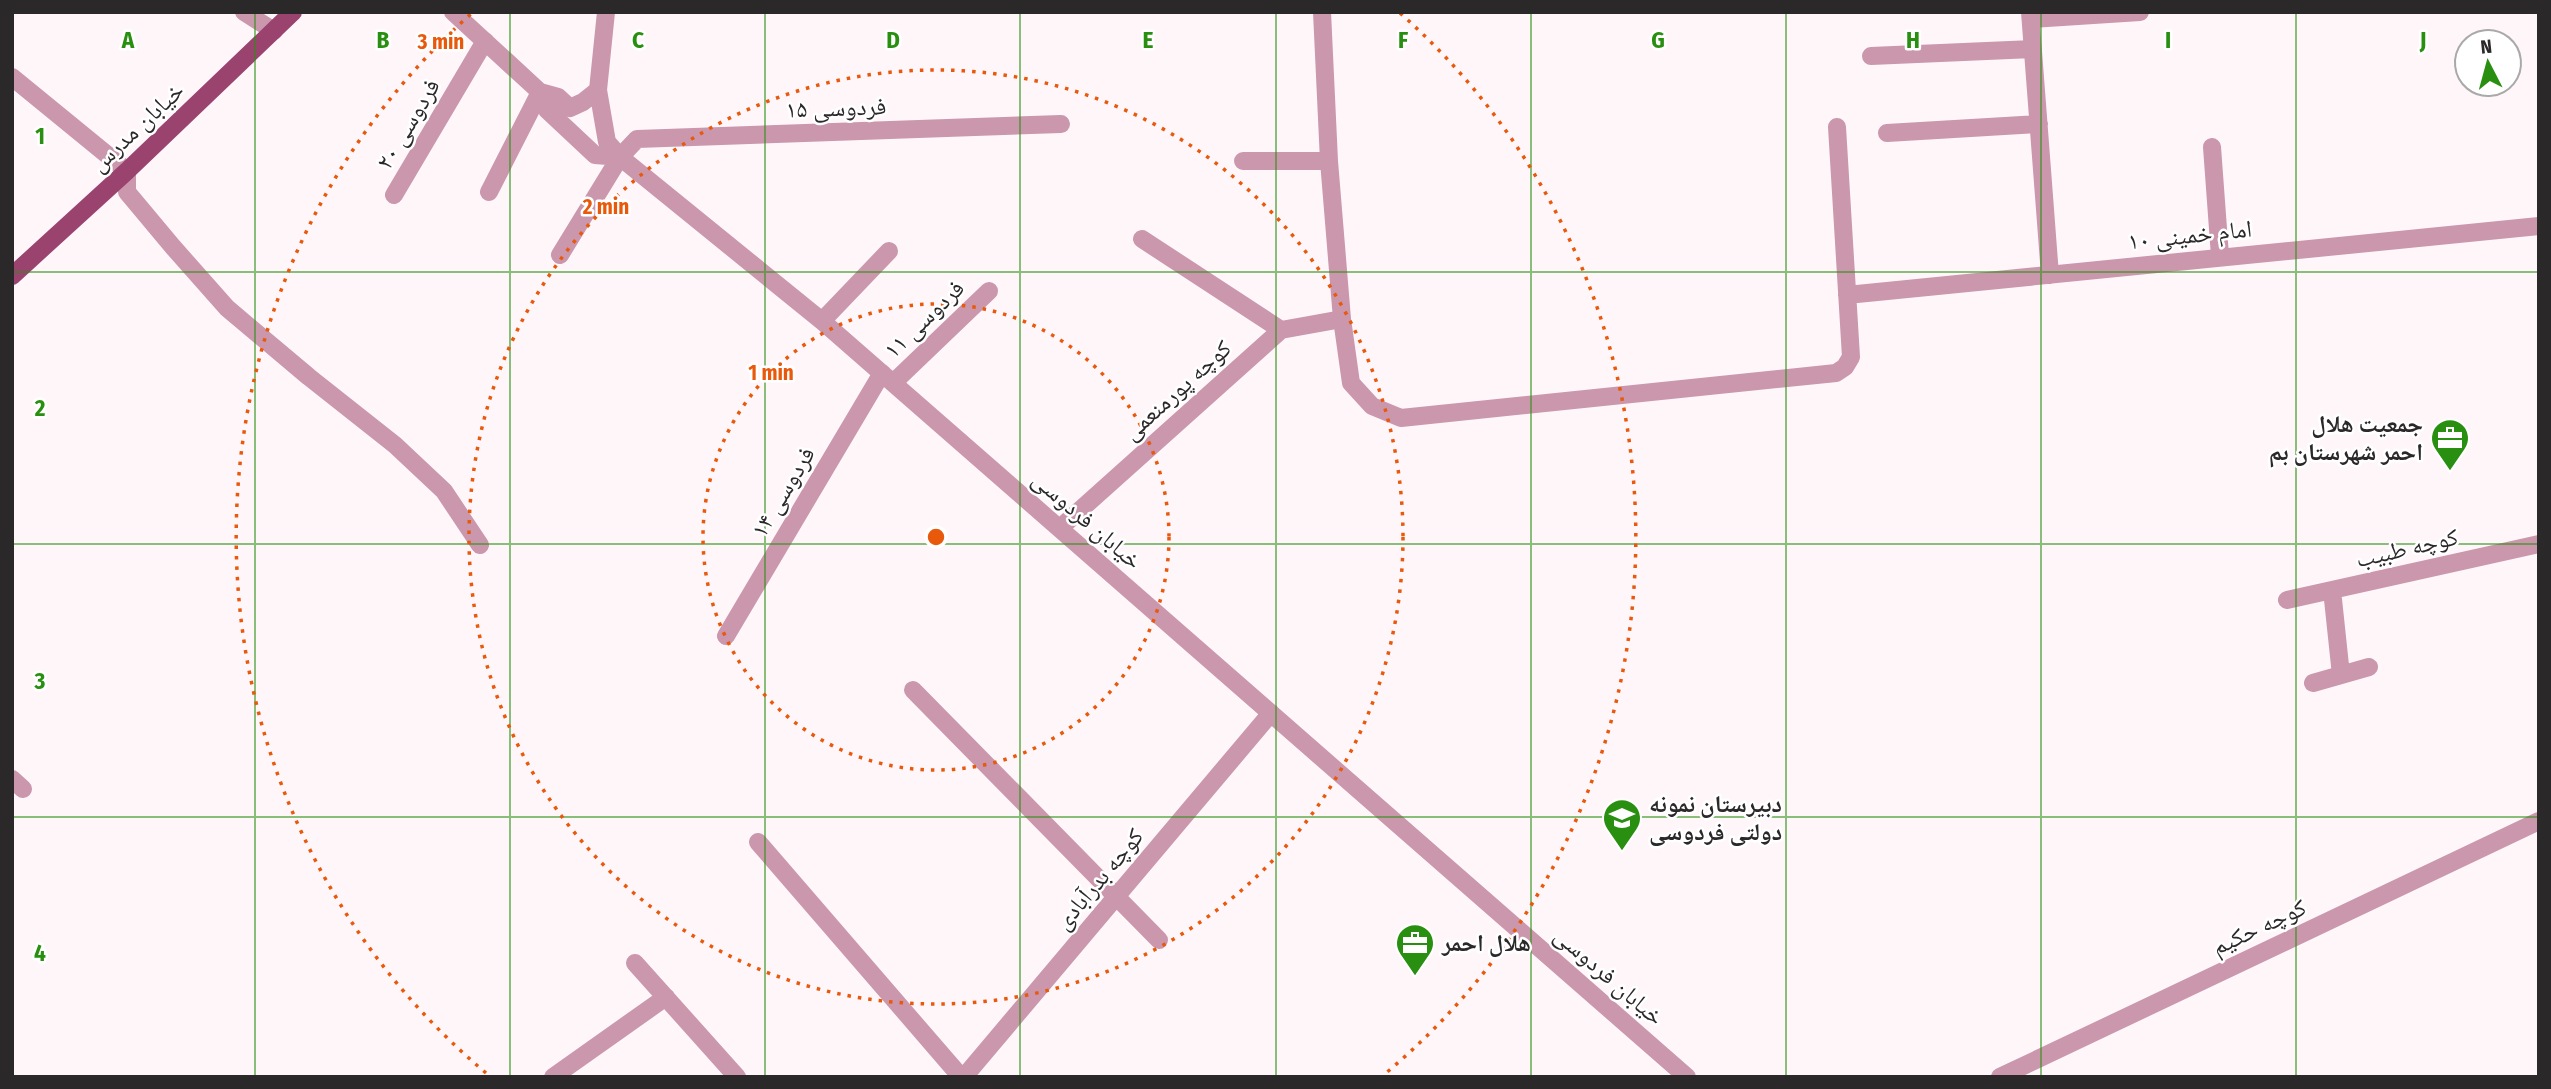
<svg xmlns="http://www.w3.org/2000/svg" width="2551" height="1089" font-family="'Fira Sans Condensed','Noto Naskh Arabic',sans-serif">
<rect width="100%" height="100%" fill="#fff6fa"/>
<g fill="none" stroke-linecap="round" stroke-linejoin="round">
<path stroke="#ca97ad" stroke-width="18" d="M244 12 274 31
M453 12 540 92 547 110 595 155 620 157 822 321 1687 1077
M606 12 598 90 607 142 620 157
M1322 12 1329 161 1342 319 1351 383 1372 406 1401 418 1836 373 1845 367 1851 357 1837 127
M2030 12 2050 275
M2031 19 2140 12
M1871 56 2033 49
M12 77 127 171V192L173 247 227 308 309 377 395 445 444 491 480 545
M1887 133 2039 124
M2212 147 2220 256
M1243 161H1329
M489 192 540 92 558 97 570 108 583 102 598 90
M394 195 485 41
M1142 239 1281 330
M560 255 620 157 637 139 1061 124
M1847 295 2539 226
M822 321 889 251
M893 383 989 291
M1060 528 1281 330 1342 319
M2332 590 2341 675
M2287 600 2539 544
M726 636 882 373
M2313 683 2369 667
M913 690 1159 940
M12 779 23 789
M758 842 961 1077
M635 963 737 1077
M553 1077 666 997
M964 1077 1271 713
M2000 1077 2539 821"/>
<path stroke="#9a436f" stroke-width="18" d="M12 276 127 171 293 12"/>
</g>
<path fill="none" stroke="#288f10" stroke-width="2" stroke-opacity="0.55" d="M255 12V1077M510 12V1077M765 12V1077M1020 12V1077M1276 12V1077M1531 12V1077M1786 12V1077M2041 12V1077M2296 12V1077M12 272H2539M12 544H2539M12 817H2539"/>
<g fill="none" stroke="#e8590c" stroke-width="3.5" stroke-dasharray="3.5 7">
<circle cx="936" cy="537" r="233"/>
<circle cx="936" cy="537" r="467"/>
<path d="M486 1073A700 700 0 0 1 472 13M1400 13A700 700 0 0 1 1386 1073"/>
</g>
<defs>
<symbol id="office-pin" viewBox="-11 -11 22 30"><path d="M0 17L-7.5 6A9.5 9.5 0 1 1 7.5 6Z" fill="#288f10" stroke="#fff"/><path d="M-6-3h4V-5.5h4V-3h4V5H-6ZM-1-4.5V-3h2v-1.5ZM-6 0V1H6V0Z" fill="#fff"/></symbol>
<symbol id="school-pin" viewBox="-11 -11 22 30"><path d="M0 17L-7.5 6A9.5 9.5 0 1 1 7.5 6Z" fill="#288f10" stroke="#fff"/><path d="M0-5L7-2L0 1L-7-2ZM-4 1L0 2.5L4 1V4Q0 6-4 4Z" fill="#fff"/></symbol>
</defs>
<g fill-rule="evenodd">
<use href="#office-pin" x="2428" y="416" width="44" height="60"/>
<use href="#school-pin" x="1600" y="796" width="44" height="60"/>
<use href="#office-pin" x="1393" y="921" width="44" height="60"/>
</g>
<g text-anchor="middle" dominant-baseline="central" stroke-width="5" stroke-linejoin="round" paint-order="stroke">
<g font-size="24" fill="#2b2829" stroke="#fff">
<text transform="translate(836 108) rotate(-2)">فردوسی ۱۵</text>
<text transform="translate(408 124) rotate(-59)">فردوسی ۲۰</text>
<text transform="translate(137 127) rotate(-43)">خیابان مدرس</text>
<text transform="translate(2190 235) rotate(-6)">امام خمینی ۱۰</text>
<text transform="translate(924 319) rotate(-44)">فردوسی ۱۱</text>
<text transform="translate(1177 390) rotate(-42)">کوچه پورمنعمی</text>
<text transform="translate(783 492) rotate(-59)">فردوسی ۱۴</text>
<text transform="translate(1087 520) rotate(41)">خیابان فردوسی</text>
<text transform="translate(2407 548) rotate(-13)">کوچه طبیب</text>
<text transform="translate(1099 879) rotate(-50)">کوچه بدرآبادی</text>
<text transform="translate(2259 927) rotate(-25)">کوچه حکیم</text>
<text transform="translate(1609 976) rotate(41)">خیابان فردوسی</text>
</g>
<g font-size="24" font-weight="bold" fill="#2b2829" stroke="#fff" text-anchor="start">
<text x="2423" y="424" text-anchor="end">جمعیت هلال<tspan x="2423" dy="28">احمر شهرستان بم</tspan></text>
<text x="1649" y="804">دبیرستان نمونه<tspan x="1649" dy="28">دولتی فردوسی</tspan></text>
<text x="1442" y="943">هلال احمر</text>
</g>
</g>
<g font-size="23" text-anchor="middle" font-weight="bold" fill="#288f10" stroke="#fff" stroke-width="5" stroke-linejoin="round" paint-order="stroke">
<text x="128" y="48">A</text>
<text x="383" y="48">B</text>
<text x="638" y="48">C</text>
<text x="893" y="48">D</text>
<text x="1148" y="48">E</text>
<text x="1403" y="48">F</text>
<text x="1658" y="48">G</text>
<text x="1913" y="48">H</text>
<text x="2168" y="48">I</text>
<text x="2423" y="48">J</text>
<text x="40" y="144">1</text>
<text x="40" y="416">2</text>
<text x="40" y="689">3</text>
<text x="40" y="961">4</text>
</g>
<circle cx="936" cy="537" r="10" fill="#e8590c" stroke="#fff" stroke-width="3.5"/>
<g font-size="21" text-anchor="middle" font-weight="bold" fill="#e8590c" stroke="#fff" stroke-width="5" stroke-linejoin="round" paint-order="stroke">
<text x="441" y="49">3 min</text>
<text x="606" y="214">2 min</text>
<text x="771" y="380">1 min</text>
</g>
<rect width="2551" height="1089" fill="none" stroke="#2b2829" stroke-width="28"/>
<g transform="translate(2488 63) rotate(354)"><circle r="33" fill="#ffffff" stroke="#aaa9a9" stroke-width="2"/>
<path d="M0-5L12 26L0 18L-12 26Z" fill="#288f10"/>
<text y="-10" font-size="19" font-weight="bold" text-anchor="middle" fill="#2b2829">N</text>
</g>
</svg>
